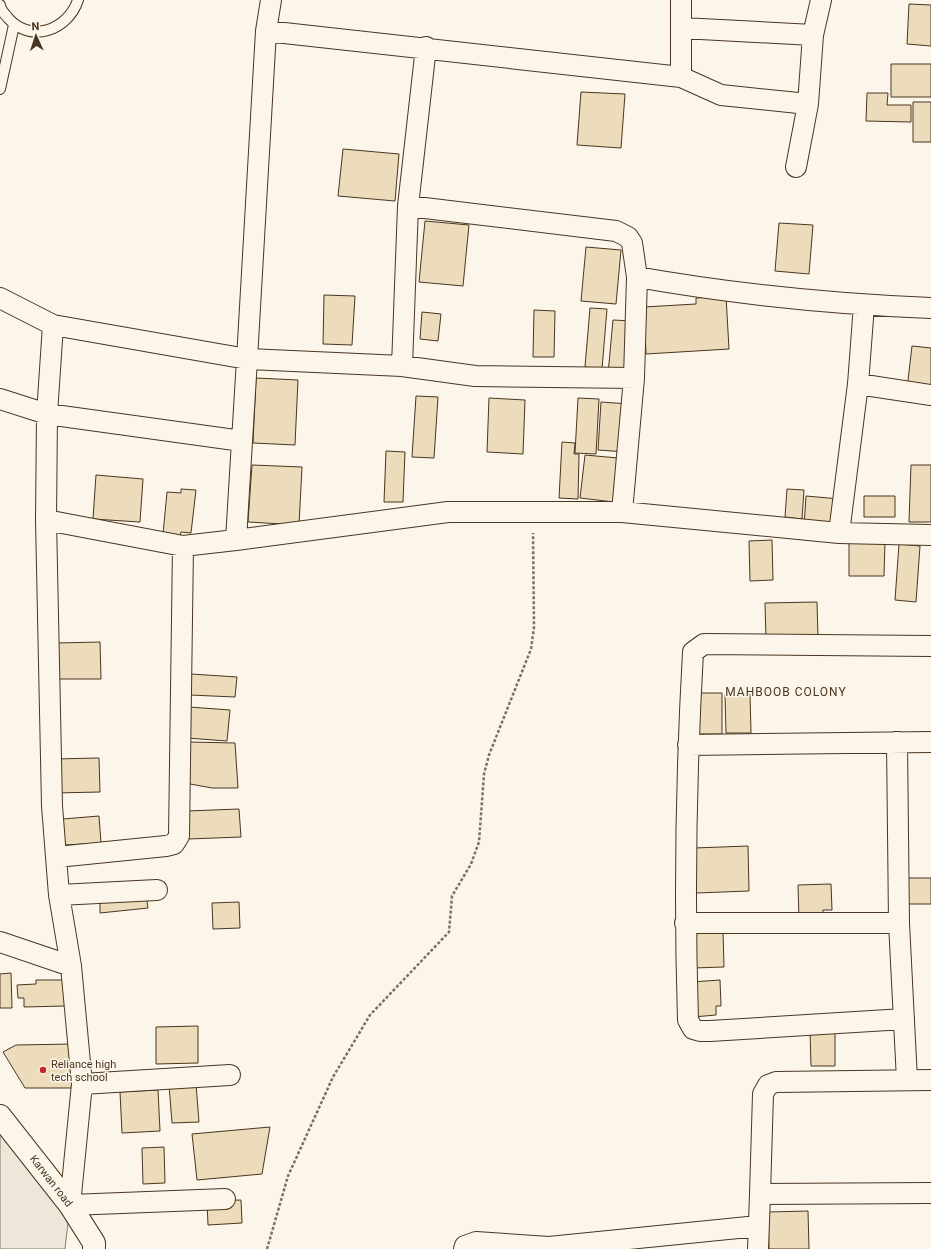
<svg xmlns="http://www.w3.org/2000/svg" width="931" height="1249" font-family="Roboto,sans-serif">
<rect width="100%" height="100%" fill="#fbf6e9"/>
<path fill="#ede6d9" stroke="#887966" d="M0 1133 70 1205 65 1249H0Z"/>
<path fill="#ecdcbc" stroke="#4a3520" d="M909 4 931 5V46L907 44Z
M891 64H931V97H891Z
M581 92 625 94 621 148 577 145Z
M867 93H888L887 105H911V122L866 121Z
M913 102H931V142H913Z
M343 149 399 154 395 201 338 196Z
M425 221 469 225 463 286 419 282Z
M779 223 813 225 809 274 775 271Z
M586 247 621 250 616 304 581 301Z
M324 295 355 296 352 345 323 344Z
M726 296 729 349 646 354 644 307 696 304V298Z
M590 308 607 309 602 369 585 367Z
M534 310 555 311 554 357H533Z
M422 312 441 314 438 341 420 339Z
M613 320 633 321 628 376 608 374Z
M912 346 931 348V391L907 389Z
M256 378 298 380 295 445 253 443Z
M416 396 438 397 434 458 412 457Z
M489 398 525 400 523 454 487 452Z
M578 398 599 399 596 454 575 453Z
M601 402 629 404 626 452 598 450Z
M562 442 575 443 574 454H579L578 499 559 498Z
M386 451 405 452 403 502H384Z
M585 455 618 458 614 502 580 498Z
M252 465 302 467 299 525 248 522Z
M911 465H931V522H909Z
M96 475 143 479 140 522 93 519Z
M181 489 196 490 191 533 181 532 180 536 163 534 167 492 181 493Z
M787 489 804 490 802 519 785 517Z
M806 496 840 499 838 528 804 526Z
M864 496H895V517H864Z
M772 540 773 580 750 581 749 541Z
M849 540 885 541 884 576H849Z
M899 544 920 546 916 602 895 600Z
M817 602 818 638 766 639 765 603Z
M100 642 101 679H58L57 643Z
M191 674 237 677 235 697 190 695Z
M694 693H722V734H694Z
M750 694 751 733H726L725 695Z
M189 707 230 710 227 741 187 738Z
M187 742 235 743 238 788H212L185 783Z
M99 758 100 792 55 793 54 759Z
M239 809 241 837 188 839 187 811Z
M99 816 101 843 65 845 63 819Z
M748 846 749 891 696 893 694 848Z
M903 878H931V904H904Z
M831 884 832 910H823V921H799L798 885Z
M146 895 148 908 100 913V896Z
M239 902 240 928 213 929 212 903Z
M723 931 724 967 693 968 692 932Z
M11 973 12 1008H0V974Z
M36 980H64L65 1006 24 1007V998H18L17 985 36 984Z
M720 980 721 1006H716V1015L693 1017 691 982Z
M198 1026V1063L156 1064V1027Z
M810 1030H835V1066H811Z
M73 1044V1088H25L3 1052 16 1045Z
M196 1084 199 1122 172 1123 169 1085Z
M158 1090 160 1131 122 1133 120 1092Z
M270 1127 262 1174 197 1180 192 1134Z
M164 1147 165 1183 143 1184 142 1148Z
M241 1200 242 1223 208 1225 207 1201Z
M808 1211 809 1249H769L768 1212Z"/>
<g fill="none" stroke-linecap="round" stroke-linejoin="round">
<defs>
<path id="lane" d="M0 5C1 11 5 14 8 18 31 44 68 30 78 0
M0 89 14 25"/>
<path id="street" d="M271 0 266 31 247 359 402 366 475 376 634 378 637 277C733 294 833 304 931 308
M682 28 813 35
M266 31 681 77 721 95 808 104 796 167
M681 77V0
M808 104 813 35 821 0
M408 206 616 231 628 237 632 243 637 277
M0 298 53 325
M53 325 247 359 236 540 183 546 46 520 47 414Z
M402 366 408 206 426 47
M858 384 931 395
M0 399 47 414 242 441
M622 512 634 378
M46 520 52 806 59 895 71 966 82 1084 70 1205 225 1199
M839 533 858 384 864 305
M236 540 448 512H622L839 533 931 535
M897 742 899 923 907 1080
M688 745 931 742
M57 857 166 846 174 844 179 836 183 546
M59 895 157 890
M685 923H899
M0 942 71 966
M904 1019 710 1031H700L693 1029 688 1020C684 897 686 775 693 652L704 644 931 646
M82 1084 230 1075
M760 1194 763 1094 768 1085 776 1082 931 1080
M464 1249 465 1246 476 1242 549 1247 758 1226
M758 1249 760 1194 931 1193"/>
<path id="secondary" d="M0 1116 70 1205 94 1243V1249"/>
</defs>
<use href="#lane" stroke="#4a3520" stroke-width="12"/>
<use href="#street" stroke="#4a3520" stroke-width="22"/>
<use href="#secondary" stroke="#4a3520" stroke-width="24"/>
<path stroke="#7f6f5c" stroke-width="2.5" stroke-dasharray="3 2" stroke-linecap="butt" d="M267 1249 288 1176 333 1077 370 1015 449 932 452 896 471 864 479 842 484 774 489 755 531 649 534 627 533 533"/>
<use href="#lane" stroke="#fbf6e9" stroke-width="10"/>
<use href="#street" stroke="#fbf6e9" stroke-width="20"/>
<use href="#secondary" stroke="#fbf6e9" stroke-width="22"/>
</g>
<circle fill="#c62828" stroke="#fbf6e9" stroke-width="1.5" cx="43" cy="1070" r="4"/>
<g text-anchor="middle" dominant-baseline="central" stroke-width="3" stroke-linejoin="round" paint-order="stroke">
<g font-size="11" fill="#4a3520" stroke="#fbf6e9" text-anchor="start">
<text x="51" y="1064">Reliance high<tspan x="51" dy="13">tech school</tspan></text>
</g>
<g font-size="11" fill="#4a3520" stroke="#fbf6e9">
<text transform="translate(51 1181) rotate(52)">Karwan road</text>
</g>
<g font-size="12" letter-spacing="1" fill="#4a3520" stroke="#fbf6e9">
<text x="786" y="692">MAHBOOB COLONY</text>
</g>
</g>
<g transform="translate(36 36) rotate(357)" stroke="#fbf6e9" stroke-width="3" paint-order="stroke">
<path d="M0-3L7 15L0 10L-7 15Z" fill="#4a3520"/>
<text y="-6" font-size="11" font-weight="bold" text-anchor="middle" fill="#4a3520">N</text>
</g>
</svg>
